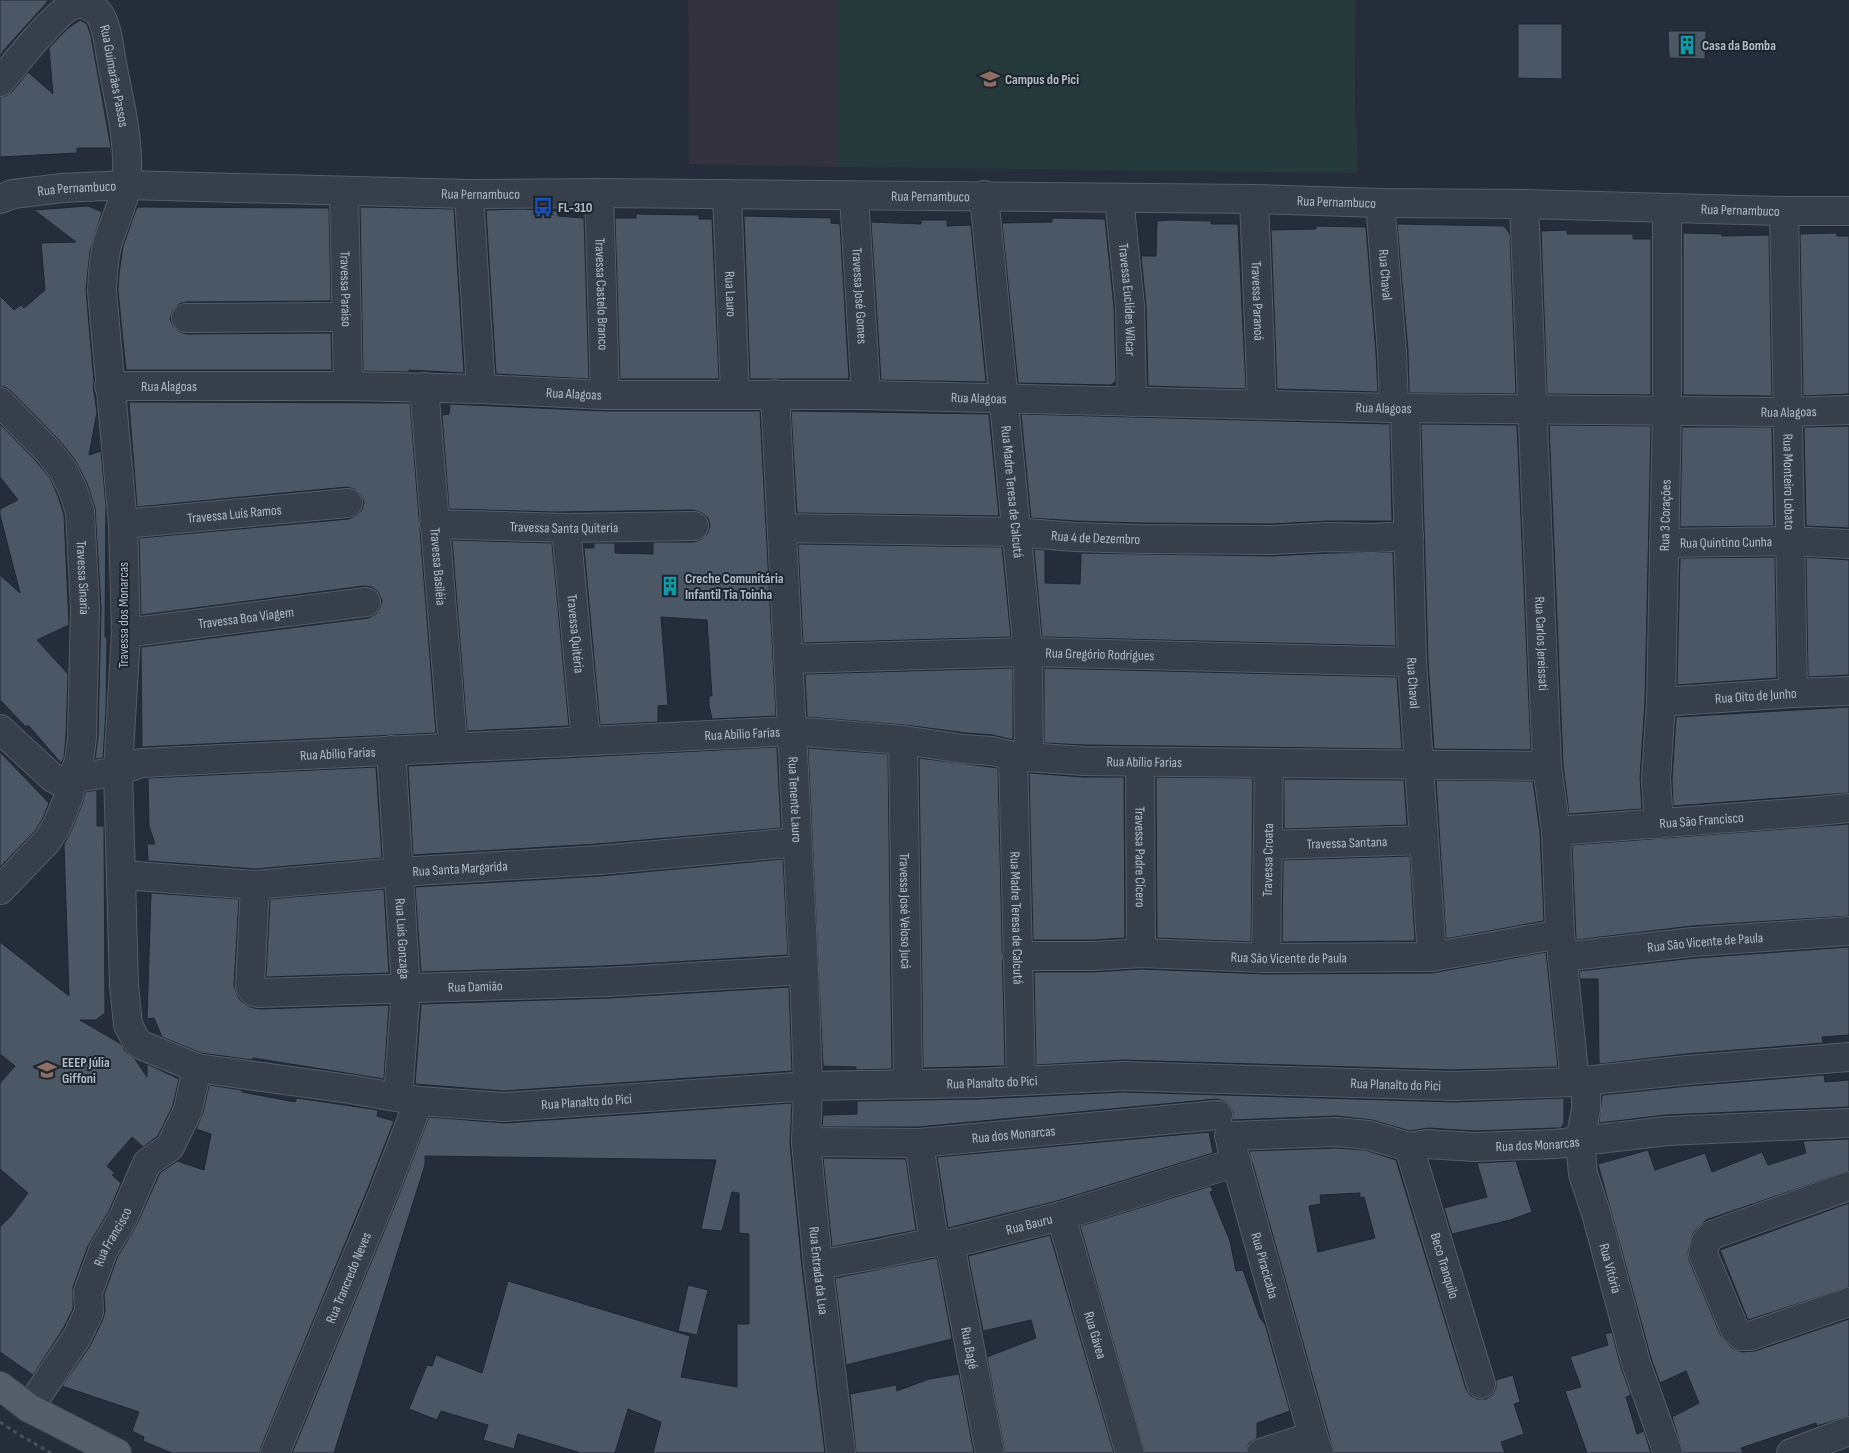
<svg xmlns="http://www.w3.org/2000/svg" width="1849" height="1453" font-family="'Sofia Sans Condensed',sans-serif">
<rect width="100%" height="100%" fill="#242d39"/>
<path fill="#33323e" d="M688 0H837V167L689 164Z"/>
<path fill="#263a3b" d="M837 0H1356L1355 98 1358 173 837 167Z"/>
<path fill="#4c5765" stroke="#1e2630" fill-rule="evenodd" d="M0 0H49L4 50 0 57Z
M80 20 87 24 91 36 111 148H77V153L0 157V97L6 96 12 92 28 72 53 94 49 48 67 29Z
M1518 24H1562V79L1518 78Z
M1668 31H1706L1705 59 1669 58Z
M88 206 102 212 90 251 86 290 94 382 93 386 97 412 89 455 101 451 106 506 105 637H107L106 710 103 758 95 759 98 737 101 608 95 508 87 483 75 460 58 439 11 391 5 387H0V296L14 310 21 305 24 308 45 290 41 243 76 242 34 210Z
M137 207 329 208 331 301 186 302 179 304 173 310 170 319 173 326 178 331 186 334 331 333 332 370H126L118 291 119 274 123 246Z
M360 207 454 209 464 373 409 370V372L363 371Z
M524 209 557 211 558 216 584 218 589 379 496 374 486 210Z
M636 214 699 215V219H712L719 379H620L615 218H636Z
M744 216 831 218V223L840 224 849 379H750Z
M1052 218 1105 219 1114 307 1116 381 1111 385 1018 383 1002 223 1052 222Z
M921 220H947V226L971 225 986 382 881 380 871 222 921 224Z
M1170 220 1211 221V224H1238L1246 389 1148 386 1146 306 1141 256H1156L1157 221Z
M1397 224 1504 226 1510 234 1516 394 1409 393 1408 351Z
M1316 226 1366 227 1376 353 1378 392 1277 389 1271 230 1316 229Z
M1567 230V234H1633V239H1651V395L1547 394 1541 231Z
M1683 233 1722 234V236L1769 235 1772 396 1683 395Z
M1836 233 1837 236H1849V394L1803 396 1800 234Z
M129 402 410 403 436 733 142 747 141 647 368 618 376 614 380 608 382 600 378 592 372 587 364 586 141 615 139 538 349 519 357 515 362 510 364 502 360 494 354 489 347 487 137 507Z
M450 404 604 411H760L776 716 712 719 709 705V696H712L707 620 661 617 668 705 658 706V722L600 725 584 548H594V543H615V553L653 554V542H694L702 539 708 533 710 525 708 518 702 513 694 510 555 512 449 509 442 415 449 414Z
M791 411 989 414 999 516 797 513Z
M1021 414 1390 424 1392 521H1327L1272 524 1140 523 1076 521 1031 518Z
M0 424 35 460 50 478 58 496 64 515 69 625 37 640 68 674 66 736 64 758 61 763 28 725 26 727 0 700V575L20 593 0 515V509L18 500 0 477Z
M1421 424 1517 425 1531 750 1434 749 1428 661Z
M1549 425 1651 426 1645 701 1640 778 1642 809 1569 814 1563 765Z
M1849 426V528L1806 526 1804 427Z
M1682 427H1772L1774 526 1680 527Z
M452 540 552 543 569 726 467 731Z
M798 544 1002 547 1011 637 803 643Z
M1034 549 1045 550V583L1080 584 1081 553 1272 556 1328 553 1393 552 1396 646 1042 637Z
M1775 557 1777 678 1677 685 1680 558Z
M1806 557 1849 560V675L1808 677Z
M1013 668V740L993 735 966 733 905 725 807 717 805 674Z
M1044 668 1397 677 1402 749 1085 745 1044 743Z
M1849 707V793L1673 806 1672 779 1676 717Z
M777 747 781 828 598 844 413 855 408 766Z
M808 748 888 754 892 1069 856 1070V1067L823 1066Z
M0 752 49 803 43 818 35 831 0 867Z
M919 758 998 768 1005 1066 923 1068Z
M376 767 382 858 255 869 148 861 147 844H155L149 826 148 778Z
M1029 773 1083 777H1124L1125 938 1093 940H1033Z
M1156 777 1253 778 1251 942 1157 938Z
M1284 779 1404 780 1407 825 1284 829Z
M1436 780 1533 781 1540 832 1544 921 1446 939Z
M97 790V826H104L105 1013 97 1019 98 1020H80L121 1044 125 1051 135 1059 147 1077V1064L179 1079 173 1105 158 1136 143 1147 132 1137 107 1166 115 1173 112 1175 121 1183 109 1211 88 1246 73 1287V1309L63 1329 33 1375 0 1352V1227L11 1216 28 1193 0 1169V1083L15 1066 0 1054V942L69 996 64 844 71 831 83 802 85 792Z
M1849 824V916L1692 926 1576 940 1572 845Z
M1410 856 1415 941 1282 942 1283 860Z
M783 859 788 955 607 966 421 972 415 887 600 876Z
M384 889 389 973 266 977 270 899Z
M151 893 239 899 234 986 238 997 242 1002 250 1007 259 1009 389 1005 384 1079 253 1058 252 1060 201 1053 162 1037 154 1018 147 1019Z
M1849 947V1035L1822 1037 1823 1043 1686 1054 1599 1064 1598 979H1580L1579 971 1694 958Z
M1546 952 1558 1067 1454 1070 1123 1060 1036 1065 1034 972H1094L1141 969 1266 974 1432 973Z
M789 987 792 1071 504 1091 415 1084 421 1004 609 998Z
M1824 1075 1825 1082 1849 1080V1107L1666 1115 1599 1123 1602 1095 1688 1086Z
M209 1085 242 1090V1092L295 1102 297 1098 378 1110 377 1116 394 1121 368 1188 261 1447 260 1453H172L143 1441 144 1437 132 1431 139 1412 62 1386 90 1346 103 1319 105 1311 104 1294 117 1258 137 1224 160 1173 177 1161 204 1170 211 1134 196 1129 203 1113Z
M1123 1092 1454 1102 1564 1098V1123L1561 1128H1554L1475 1131 1428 1128 1410 1131 1372 1120 1337 1116 1232 1120 1233 1113 1230 1106 1224 1101 1217 1099 918 1127H822L823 1115 857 1114V1101L979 1099Z
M792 1103 790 1143 802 1267 825 1453H653L661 1422 628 1409 615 1453H581L518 1434 514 1449 483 1440 488 1425 441 1411 437 1420 409 1409 427 1365 432 1366 436 1355 482 1373 508 1281 690 1336 681 1377 737 1387V1324H749V1234L739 1233V1193L732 1192 722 1231 701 1229 716 1160 425 1156V1165L334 1453H292L397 1200 429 1117 505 1123Z
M1209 1132 1213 1153 1057 1201 948 1228 937 1157Z
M1849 1139V1171L1706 1220 1693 1233 1688 1252 1689 1260 1721 1336 1732 1348 1742 1352 1755 1351 1849 1319V1416L1817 1426 1816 1423 1741 1448 1743 1453H1683L1672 1417 1699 1403 1686 1371 1660 1383 1651 1358 1598 1164 1648 1150 1655 1170 1705 1153 1712 1172 1762 1152 1768 1165 1806 1153 1803 1141Z
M1336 1148 1365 1150 1396 1160 1466 1389 1470 1395 1477 1399H1486L1492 1395 1496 1388V1380L1513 1375 1520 1402 1514 1404 1524 1434 1501 1442 1505 1453H1334L1249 1151ZM1360 1193V1198L1364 1197 1375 1238 1318 1252 1309 1206 1321 1204 1320 1195Z
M823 1158 906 1159 916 1230 832 1247Z
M1516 1161 1532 1212 1510 1220 1452 1234 1444 1208 1487 1197 1477 1163Z
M1211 1186 1213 1191 1210 1192 1230 1241 1236 1271 1243 1270 1260 1318 1265 1324 1290 1411 1257 1423V1438L1249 1443 1246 1453H1145L1080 1226Z
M1849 1203V1287L1748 1320 1720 1250Z
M1050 1235 1114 1453H1005L987 1357 1036 1338 1031 1320 983 1331 968 1256Z
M935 1258H937L952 1339 846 1365 835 1278Z
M688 1285 708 1290 697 1335 678 1331Z
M1612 1332 1621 1367 1631 1395 1626 1397 1637 1434 1644 1431 1651 1453H1587L1565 1391 1581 1387 1570 1357 1608 1345 1605 1334Z
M959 1374 974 1453H856L850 1394 896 1385 897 1391 929 1379Z"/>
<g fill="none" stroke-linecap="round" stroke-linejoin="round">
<defs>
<g id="minor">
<path id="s1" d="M0 82C13 66 57 11 73 5 83 2 94 7 100 15 108 28 109 48 112 63 119 102 131 144 126 184 125 201 113 225 108 242 103 258 103 275 102 291L123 524 126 633 118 771 124 985 128 1025 136 1040 141 1045 197 1068 349 1089 419 1101 504 1107 808 1086 978 1083 1123 1076 1454 1086 1575 1082 1687 1070 1849 1057"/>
<path id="s2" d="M344 191 348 386"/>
<path id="s3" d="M599 193 605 395"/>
<path d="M469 194 481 389"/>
<path id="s4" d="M727 194 735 394"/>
<path id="s5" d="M984 195 1028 652 1029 757"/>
<path id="s6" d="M854 196 866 395"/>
<path id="s7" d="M1119 198 1130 306 1132 402"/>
<path id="s8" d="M0 199 13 194 62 188 126 185 469 194 599 193 1254 199 1380 203 1524 204 1784 211H1849"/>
<path id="s9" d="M1254 199 1262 405"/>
<path id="s10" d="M1380 203 1392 352 1394 408"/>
<path id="s11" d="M1524 204 1547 766 1556 831 1560 934 1575 1082"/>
<path id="s12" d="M1784 211 1793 693"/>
<path d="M186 318 347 317"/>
<path id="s13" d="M109 386H348L481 389 605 395H866L1394 408 1787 412 1849 410"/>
<path id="s14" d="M424 387 453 747"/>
<path id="s15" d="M775 394 804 970 808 1086 806 1142 818 1265 841 1453"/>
<path id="s16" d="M0 402 47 450 63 470 73 490 80 512 85 608 82 737 79 762 71 780 69 796 57 825 47 841 0 890"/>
<path id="s17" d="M1405 408 1412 662 1432 957"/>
<path id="s18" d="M123 524 348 503"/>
<path id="s19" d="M434 524 566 528 694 526"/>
<path id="s20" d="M566 528 586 741"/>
<path id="s21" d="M782 528 1015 532 1075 537 1140 539 1272 540 1328 537 1372 538 1409 536"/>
<path id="s22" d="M1664 543 1791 541 1849 544"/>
<path id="s23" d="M126 633 366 602"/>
<path id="s24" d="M788 659 1028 652 1412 662"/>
<path id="s25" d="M1661 702 1793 693 1849 691"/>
<path id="s26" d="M0 729 53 778 59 781 118 771 141 763 792 731 903 740 964 749 992 751 1013 756 1084 761 1547 766"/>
<path id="s27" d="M903 740 908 1083"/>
<path id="s28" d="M391 750 406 988 398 1097"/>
<path id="s29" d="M1013 756 1021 1081"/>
<path id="s30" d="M1140 762 1141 953"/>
<path id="s31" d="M1659 824 1656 779 1661 702 1667 411V208"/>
<path id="s32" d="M1556 831 1808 812 1849 808"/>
<path id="s33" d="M1269 845 1423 840"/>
<path id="s34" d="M122 875 255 885 399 872 599 860 797 842"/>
<path id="s35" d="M255 885 250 987 254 992 259 993 608 982 804 970"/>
<path id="s36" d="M1017 956H1093L1141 953 1266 958 1432 957 1560 934"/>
<path id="s37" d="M1562 957 1693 942 1849 931"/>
<path id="s38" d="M1266 958 1269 763"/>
<path id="s39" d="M1586 1081V1109L1580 1141 1583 1174 1596 1213 1636 1363 1668 1453"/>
<path id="s40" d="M1229 1136 1336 1132 1368 1135 1409 1147 1427 1144 1475 1147 1555 1144 1667 1131 1849 1123"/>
<path id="s41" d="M806 1142 919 1143 1218 1115"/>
<path d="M919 1143 934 1242"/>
<path id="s42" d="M1231 1144 1313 1436 1319 1453"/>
<path id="s43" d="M1409 1147 1481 1384"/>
<path d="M1849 1186 1712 1235 1705 1243 1703 1254 1735 1330 1742 1336H1750L1849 1302"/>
<path id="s44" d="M1061 1216 1130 1453"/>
<path id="s45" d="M950 1244 990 1453"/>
<path id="s46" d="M818 1265 884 1253 934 1242 950 1244 1061 1216 1237 1162"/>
<path id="s47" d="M29 1408 77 1337 89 1312 88 1292 103 1251 123 1218 147 1163 170 1147 188 1110 197 1068"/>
<path id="s48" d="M275 1453 383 1194 419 1101"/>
<path d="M1261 1453 1313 1436"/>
<path d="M1791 1453 1849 1431"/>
</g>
<path id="major" d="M0 1386 29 1408 117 1453"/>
</defs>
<use href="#minor" stroke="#555d67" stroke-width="30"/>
<use href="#major" stroke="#404852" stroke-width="30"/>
<path stroke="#435558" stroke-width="3" stroke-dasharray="4 4" stroke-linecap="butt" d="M0 1422 18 1434 51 1453"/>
<use href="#minor" stroke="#373f4a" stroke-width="28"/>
<use href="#major" stroke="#555e6a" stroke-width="28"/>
</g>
<defs>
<symbol id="building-bare" viewBox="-9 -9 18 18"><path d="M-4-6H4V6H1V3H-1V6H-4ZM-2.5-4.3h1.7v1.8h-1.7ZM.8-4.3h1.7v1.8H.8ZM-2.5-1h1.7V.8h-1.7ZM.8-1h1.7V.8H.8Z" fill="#0f9aa8" stroke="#1c242e" stroke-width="2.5" paint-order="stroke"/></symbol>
<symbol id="university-bare" viewBox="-9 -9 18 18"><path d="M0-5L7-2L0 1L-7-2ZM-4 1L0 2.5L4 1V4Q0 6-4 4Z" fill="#8d6e63" stroke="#1c242e" stroke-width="2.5" paint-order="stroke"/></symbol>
<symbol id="bus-bare" viewBox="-9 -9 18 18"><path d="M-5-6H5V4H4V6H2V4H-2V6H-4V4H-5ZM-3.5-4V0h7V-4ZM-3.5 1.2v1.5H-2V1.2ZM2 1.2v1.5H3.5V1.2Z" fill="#1a4fb4" stroke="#1c242e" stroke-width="2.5" paint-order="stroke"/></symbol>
<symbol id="school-bare" viewBox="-9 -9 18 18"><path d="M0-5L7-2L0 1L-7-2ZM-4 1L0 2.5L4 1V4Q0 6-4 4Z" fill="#8d6e63" stroke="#1c242e" stroke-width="2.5" paint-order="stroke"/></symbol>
</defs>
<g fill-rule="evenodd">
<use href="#building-bare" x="1673" y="31" width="28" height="28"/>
<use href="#university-bare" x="976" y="65" width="28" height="28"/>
<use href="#bus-bare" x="529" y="193" width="28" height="28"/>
<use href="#building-bare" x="656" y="572" width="28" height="28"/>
<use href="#school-bare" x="33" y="1056" width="28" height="28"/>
</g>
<g text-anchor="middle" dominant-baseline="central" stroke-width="4" stroke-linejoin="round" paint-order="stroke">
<g font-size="14" font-weight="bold" fill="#b2bac5" stroke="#1c242e" text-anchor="start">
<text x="1702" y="45">Casa da Bomba</text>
<text x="1005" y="79">Campus do Pici</text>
<text x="558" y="207">FL-310</text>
<text x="685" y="578">Creche Comunitária<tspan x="685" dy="16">Infantil Tia Toinha</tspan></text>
<text x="62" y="1062">EEEP Júlia<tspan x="62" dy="16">Giffoni</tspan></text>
</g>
<g font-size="14" fill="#b2bac5" stroke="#1c242e">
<text stroke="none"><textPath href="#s1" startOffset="200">Rua Guimarães Passos</textPath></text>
<text stroke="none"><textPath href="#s8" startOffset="78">Rua Pernambuco</textPath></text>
<text stroke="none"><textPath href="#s8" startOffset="482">Rua Pernambuco</textPath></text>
<text stroke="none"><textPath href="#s8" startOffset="932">Rua Pernambuco</textPath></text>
<text stroke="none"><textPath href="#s8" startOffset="1338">Rua Pernambuco</textPath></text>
<text stroke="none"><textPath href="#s8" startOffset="1742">Rua Pernambuco</textPath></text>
<text stroke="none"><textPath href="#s10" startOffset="72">Rua Chaval</textPath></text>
<text stroke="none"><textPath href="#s2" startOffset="98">Travessa Paraíso</textPath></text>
<text stroke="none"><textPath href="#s3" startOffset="101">Travessa Castelo Branco</textPath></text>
<text stroke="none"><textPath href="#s4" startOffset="100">Rua Lauro</textPath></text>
<text stroke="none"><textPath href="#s6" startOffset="100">Travessa José Gomes</textPath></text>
<text stroke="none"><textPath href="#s7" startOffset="102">Travessa Euclides Wilcar</textPath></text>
<text stroke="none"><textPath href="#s9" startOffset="102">Travessa Paranoá</textPath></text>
<text stroke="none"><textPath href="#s13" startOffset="60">Rua Alagoas</textPath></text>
<text stroke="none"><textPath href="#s13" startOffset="465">Rua Alagoas</textPath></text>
<text stroke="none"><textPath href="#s13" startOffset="870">Rua Alagoas</textPath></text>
<text stroke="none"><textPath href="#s13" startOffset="1275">Rua Alagoas</textPath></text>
<text stroke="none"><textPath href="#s13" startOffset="1680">Rua Alagoas</textPath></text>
<text stroke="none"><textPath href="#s12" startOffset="271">Rua Monteiro Lobato</textPath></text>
<text stroke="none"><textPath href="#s5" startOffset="298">Rua Madre Teresa de Calcutá</textPath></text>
<text stroke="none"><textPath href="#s18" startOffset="112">Travessa Luís Ramos</textPath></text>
<text stroke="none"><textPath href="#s31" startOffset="309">Rua 3 Corações</textPath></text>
<text stroke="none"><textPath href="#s19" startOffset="130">Travessa Santa Quiteria</textPath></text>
<text stroke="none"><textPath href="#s21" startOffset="314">Rua 4 de Dezembro</textPath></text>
<text stroke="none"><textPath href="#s22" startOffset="62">Rua Quintino Cunha</textPath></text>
<text stroke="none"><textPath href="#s14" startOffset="180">Travessa Basiléia</textPath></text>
<text stroke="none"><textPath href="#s16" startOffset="204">Travessa Sinaria</textPath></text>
<text transform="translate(123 615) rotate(-90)">Travessa dos Monarcas</text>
<text stroke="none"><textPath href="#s23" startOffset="121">Travessa Boa Viagem</textPath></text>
<text stroke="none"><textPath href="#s20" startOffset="106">Travessa Quitéria</textPath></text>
<text stroke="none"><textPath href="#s11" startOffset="440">Rua Carlos Jereissati</textPath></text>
<text stroke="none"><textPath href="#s24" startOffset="312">Rua Gregório Rodrigues</textPath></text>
<text stroke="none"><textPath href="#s17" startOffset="275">Rua Chaval</textPath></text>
<text stroke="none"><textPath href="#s25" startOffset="95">Rua Oito de Junho</textPath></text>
<text stroke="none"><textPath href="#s26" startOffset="765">Rua Abílio Farias</textPath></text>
<text stroke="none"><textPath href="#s26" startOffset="360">Rua Abílio Farias</textPath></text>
<text stroke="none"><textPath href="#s26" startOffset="1169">Rua Abílio Farias</textPath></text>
<text stroke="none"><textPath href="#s15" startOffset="406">Rua Tenente Lauro</textPath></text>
<text stroke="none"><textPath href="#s32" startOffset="146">Rua São Francisco</textPath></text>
<text stroke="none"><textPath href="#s33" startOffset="78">Travessa Santana</textPath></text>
<text stroke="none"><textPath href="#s30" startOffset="95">Travessa Padre Cícero</textPath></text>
<text stroke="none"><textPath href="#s38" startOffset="98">Travessa Croata</textPath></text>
<text stroke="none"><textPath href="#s34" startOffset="339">Rua Santa Margarida</textPath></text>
<text stroke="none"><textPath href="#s27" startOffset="171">Travessa José Veloso Jucá</textPath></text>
<text stroke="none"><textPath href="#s29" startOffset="162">Rua Madre Teresa de Calcutá</textPath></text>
<text stroke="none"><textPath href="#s28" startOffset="189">Rua Luís Gonzaga</textPath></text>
<text stroke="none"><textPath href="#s37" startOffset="144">Rua São Vicente de Paula</textPath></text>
<text stroke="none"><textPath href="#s36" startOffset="272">Rua São Vicente de Paula</textPath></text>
<text stroke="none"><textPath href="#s35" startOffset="330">Rua Damião</textPath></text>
<text stroke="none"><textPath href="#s1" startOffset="2038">Rua Planalto do Pici</textPath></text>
<text stroke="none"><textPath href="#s1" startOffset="2442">Rua Planalto do Pici</textPath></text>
<text stroke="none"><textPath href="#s1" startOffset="1632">Rua Planalto do Pici</textPath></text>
<text stroke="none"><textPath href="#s41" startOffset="208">Rua dos Monarcas</textPath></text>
<text stroke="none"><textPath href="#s40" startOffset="311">Rua dos Monarcas</textPath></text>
<text stroke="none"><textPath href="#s46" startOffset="216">Rua Bauru</textPath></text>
<text stroke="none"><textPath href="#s47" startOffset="194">Rua Francisco</textPath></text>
<text stroke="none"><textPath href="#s42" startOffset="126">Rua Piracicaba</textPath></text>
<text stroke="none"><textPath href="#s43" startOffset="124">Beco Tranquilo</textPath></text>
<text stroke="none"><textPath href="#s39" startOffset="192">Rua Vitória</textPath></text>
<text stroke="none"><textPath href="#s15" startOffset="878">Rua Entrada da Lua</textPath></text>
<text stroke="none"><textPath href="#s48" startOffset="190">Rua Trancredo Neves</textPath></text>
<text stroke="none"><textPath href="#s44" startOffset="124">Rua Gávea</textPath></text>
<text stroke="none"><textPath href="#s45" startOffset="106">Rua Bagé</textPath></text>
</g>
</g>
</svg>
